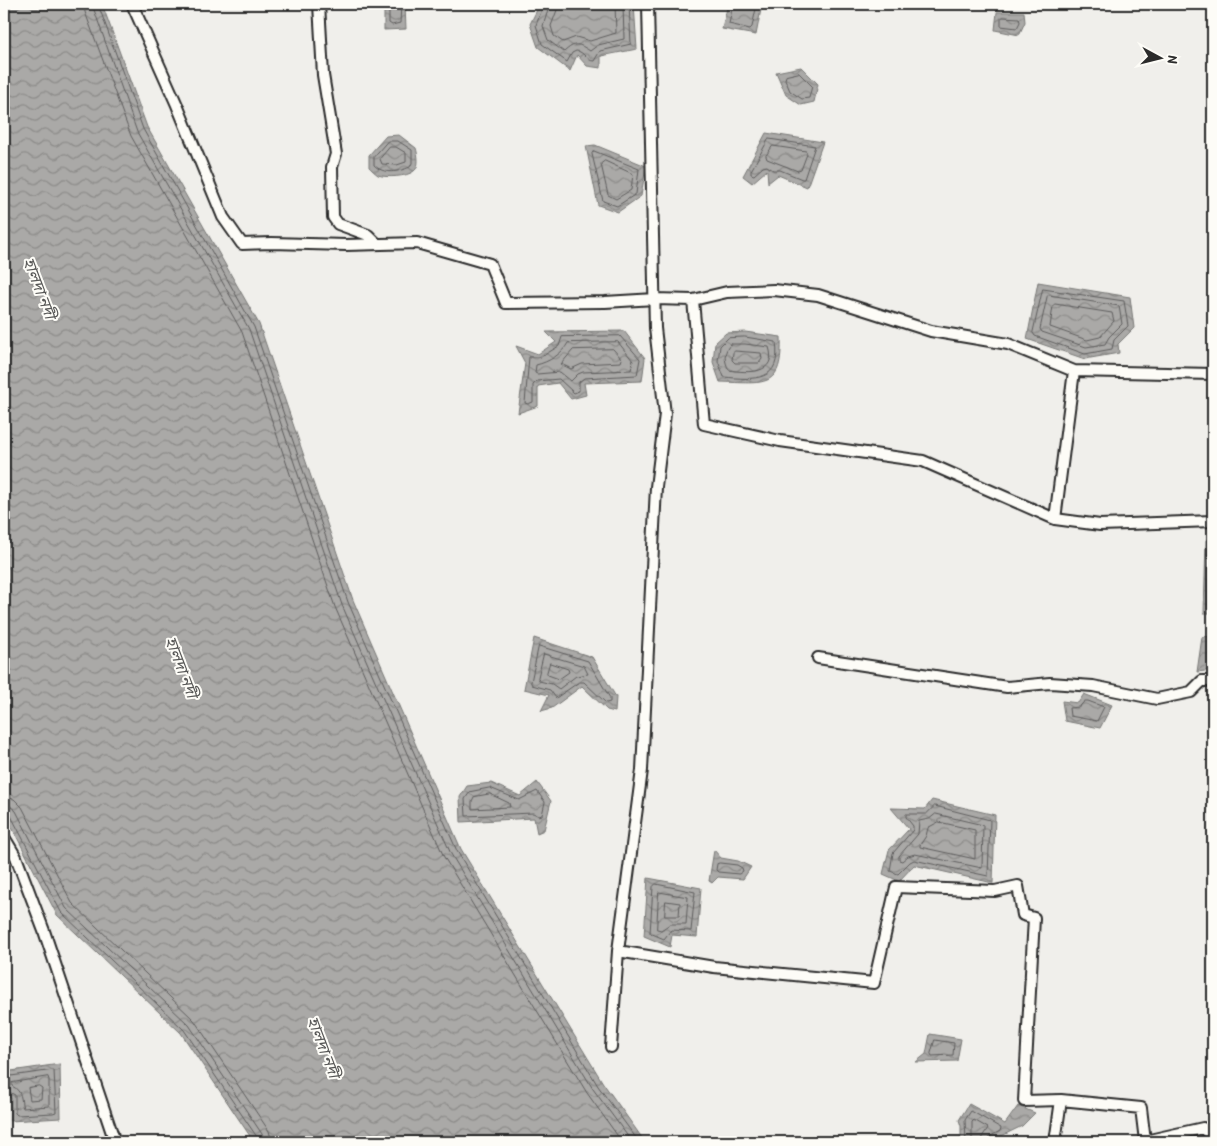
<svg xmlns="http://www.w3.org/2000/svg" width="1217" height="1146" font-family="'Patrick Hand','Noto Sans Bengali',sans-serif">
<defs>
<pattern id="water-waves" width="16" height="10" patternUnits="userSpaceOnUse" patternTransform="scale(1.25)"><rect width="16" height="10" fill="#aaa9a7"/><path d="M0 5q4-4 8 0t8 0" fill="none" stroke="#8b8a88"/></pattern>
</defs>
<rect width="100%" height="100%" fill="#f0efeb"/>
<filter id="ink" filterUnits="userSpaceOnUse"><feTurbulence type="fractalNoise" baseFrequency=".02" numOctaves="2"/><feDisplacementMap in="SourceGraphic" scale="10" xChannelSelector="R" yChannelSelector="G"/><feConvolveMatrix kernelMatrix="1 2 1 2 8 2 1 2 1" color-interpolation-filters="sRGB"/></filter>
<g filter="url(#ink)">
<path fill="url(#water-waves)" stroke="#777775" d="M4 4H102L147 127 259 324 353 600 461 849 603 1083 645 1142H254L181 1033 57 915 4 812Z
M384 4 405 5 406 29 384 30Z
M540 4H634L637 49 601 56V68L587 66 577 55 570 71 538 47 530 24Z
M728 4H762L756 35 722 29Z
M997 12H1024L1025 22 1019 35 995 30Z
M801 67 818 84 814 102 801 105 786 95 776 72Z
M766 133 823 142 807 187 778 175 768 183 767 170 752 183 743 176Z
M399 135 416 148C418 155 420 167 414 171 407 177 386 178 378 175 375 173 371 169 369 167V155L386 136Z
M595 145 646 166 641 196 618 212 598 205 586 146Z
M1038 282 1130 297 1134 328 1118 344 1119 353 1085 359 1027 339Z
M624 331 645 358 642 381 584 383 586 395 571 399 558 383 538 386V406L518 413 525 363 516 346 538 354 556 342 546 332Z
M745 332 781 337C783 390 764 383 720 382L713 362 715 343 726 333Z
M1213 539V613H1204L1206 540Z
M1213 636V670L1197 672 1202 637Z
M534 638 592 657 616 697 615 712 607 710 582 686 552 708 541 711 549 695 524 689Z
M1084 694 1112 705 1100 728 1065 721 1062 701 1078 703Z
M537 782 551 801 544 830 537 833 534 818 461 822 460 797 467 786 491 783 520 796Z
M932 800 995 815 993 883 914 865 899 881 883 874 889 850 909 829 891 808 925 809Z
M714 850 721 858 738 861 751 867 743 879 718 877 712 883 709 881Z
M648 878 701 888 697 937 672 935 670 947 644 936Z
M930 1034 961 1039 957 1061 916 1062 926 1054Z
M60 1064 61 1118 10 1121 11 1098 4 1096V1072Z
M969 1104 1005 1124 1018 1106 1035 1113 1022 1126 989 1142H961V1126L959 1120Z"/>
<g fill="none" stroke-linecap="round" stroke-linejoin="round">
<path stroke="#5e5d5d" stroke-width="1" d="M84 4 85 12 131 136 242 332 335 607 444 857 587 1093 622 1142
M92 4 137 132 249 329 342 605 451 854 593 1089 632 1142
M98 4 143 129 254 327 348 602 457 851 598 1086 639 1142
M389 4V23L392 25 400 23 401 4
M544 4 536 25 542 44 567 62 572 53 576 51C584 51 586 61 594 61L600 51 631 44 629 4
M550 4 543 26 548 40 564 52C575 42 578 43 590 51L598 45 624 39 623 4
M558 4 557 10 551 26 554 36 563 42 576 37 590 41 616 33 615 4
M733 4 729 24 750 29 752 27 757 4
M1003 17 1019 18 1020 22 1017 28 1001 26V19Z
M799 73 812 86 809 98 802 99 790 91 785 79 786 76Z
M769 139 815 146 804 179H802L780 170H773L767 166 763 167 754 175 751 174V171Z
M388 141H398L412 150V163L410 167C398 172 384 175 374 165V157Z
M773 146 806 151 807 154 801 170 798 171 767 159 766 156Z
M390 147H396L406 153V162L397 165 382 164 380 159Z
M594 151 639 169 636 194 617 206 603 201 592 154Z
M605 161 633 174 631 190 616 199 608 195 601 164Z
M1043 289 1124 301 1128 326 1114 340 1112 349 1085 354 1035 336 1033 333Z
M1049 295 1119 306 1122 324 1109 337 1105 344 1086 347 1042 332 1040 329 1047 297Z
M1055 304 1112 313 1114 321 1100 337 1087 340 1050 327 1053 306Z
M620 336 640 359 637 375 584 378 579 382V391L574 393 559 379 537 381 533 385V402L528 404 525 403 529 357H541L559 346 562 337Z
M745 337 776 342C782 382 755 380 724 377L718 361 720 346 728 338Z
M618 342 633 361 631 370 583 372 578 374 571 381 560 372 537 374 535 373 536 365C549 362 562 354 568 343Z
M731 344H745L769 347C778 375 747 373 729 370 724 361 723 351 731 344Z
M613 349 622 359 621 362 582 364 571 369 561 364 573 350Z
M735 351 761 353 762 359 759 363H735L732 360 733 353Z
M1213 544 1210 547 1209 605 1213 608
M539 646 588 661 610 698V702L606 703 584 682H579L556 698 550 690 532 685 531 683Z
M544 654 584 666 588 674 576 676 559 689 552 684 539 681 538 678Z
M550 663 568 669 569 672 559 679 548 675 547 673Z
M1085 701H1088L1104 707 1097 721 1070 716 1069 708 1079 707Z
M490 788 519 800 537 791 545 802 542 815 539 816 533 813 466 816 465 799 470 792Z
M490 794 509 803 510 807 472 809V801L474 797Z
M4 797 14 799 22 807 72 903 194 1020 269 1131 272 1142
M4 804 10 806 16 811 66 908 189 1025 262 1134 264 1142
M935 806 990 820 988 876 914 860 910 862 898 874 890 871 893 853 913 830V826L906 817V814H926Z
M4 811 10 814 61 912 184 1030 257 1137 258 1142
M936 814 983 825 982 868 915 854 908 856 902 861 899 860V856L918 834 919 821 929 819Z
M939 822 975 830V859L920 847V845L926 836 928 828Z
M720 863 737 865 742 868 743 871 739 874 718 872 716 870 717 864Z
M656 884 695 892 691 931 671 930 664 939 650 933 653 887Z
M659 892 688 897 686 924H670L661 930 657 929Z
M666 901 680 903 679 916H665Z
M935 1040 954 1043 953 1055 932 1056 931 1054Z
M4 1077 54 1070 56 1112 53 1113 17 1115 15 1113V1095L11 1093 4 1092
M48 1077 49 1080V1106L23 1108C20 1098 23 1092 12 1086V1083Z
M39 1086 42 1088 41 1099 30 1100 28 1088Z
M966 1142 965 1120 971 1111 1001 1128 1000 1131 989 1137 988 1142
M972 1142V1122L974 1120 988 1128 982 1137 981 1142"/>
<defs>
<path id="street" d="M132 4 177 105 223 217 242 244 272 243 346 245 417 243 490 264 506 303 605 302 655 299 693 300 727 292 774 290 818 295 931 331 1008 344 1074 371 1213 374
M319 4 323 75 336 154 332 167 333 217 338 224 368 235 377 244
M693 300 704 424 780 441 923 461 1055 519
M1074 371 1055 519 1100 525 1213 521
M818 658 1007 687 1050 683 1093 686 1157 699 1191 692 1202 681H1213
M4 837 16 857 44 931 115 1142
M618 951 714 967 874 983 896 887 995 891 1018 886 1023 915 1034 918 1024 1101 1061 1100 1055 1142
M611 1047 618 951 642 770 656 487 665 414 655 328 648 4
M1061 1100 1141 1108 1145 1141 1203 1128 1213 1139"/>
</defs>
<use href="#street" stroke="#2b2b2b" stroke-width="14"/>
<use href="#street" stroke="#fdfcf7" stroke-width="10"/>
</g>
</g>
<g text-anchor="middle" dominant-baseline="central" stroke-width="4" stroke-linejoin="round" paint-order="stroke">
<g font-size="16" font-style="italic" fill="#575756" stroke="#fdfcf7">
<text transform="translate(40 288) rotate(69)">হালদা নদী</text>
<text transform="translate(182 667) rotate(69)">হালদা নদী</text>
<text transform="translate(324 1047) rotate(69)">হালদা নদী</text>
</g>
</g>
<rect width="1217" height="1146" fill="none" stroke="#fdfcf7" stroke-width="20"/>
<rect x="10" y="10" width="1197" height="1126" fill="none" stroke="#2b2b2b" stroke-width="2" filter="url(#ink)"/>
<g transform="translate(1160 58) rotate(97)" stroke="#fdfcf7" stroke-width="4" paint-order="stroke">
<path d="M0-4L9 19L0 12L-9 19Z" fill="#2b2b2b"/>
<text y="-8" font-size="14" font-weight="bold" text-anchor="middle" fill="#2b2b2b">N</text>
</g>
</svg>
